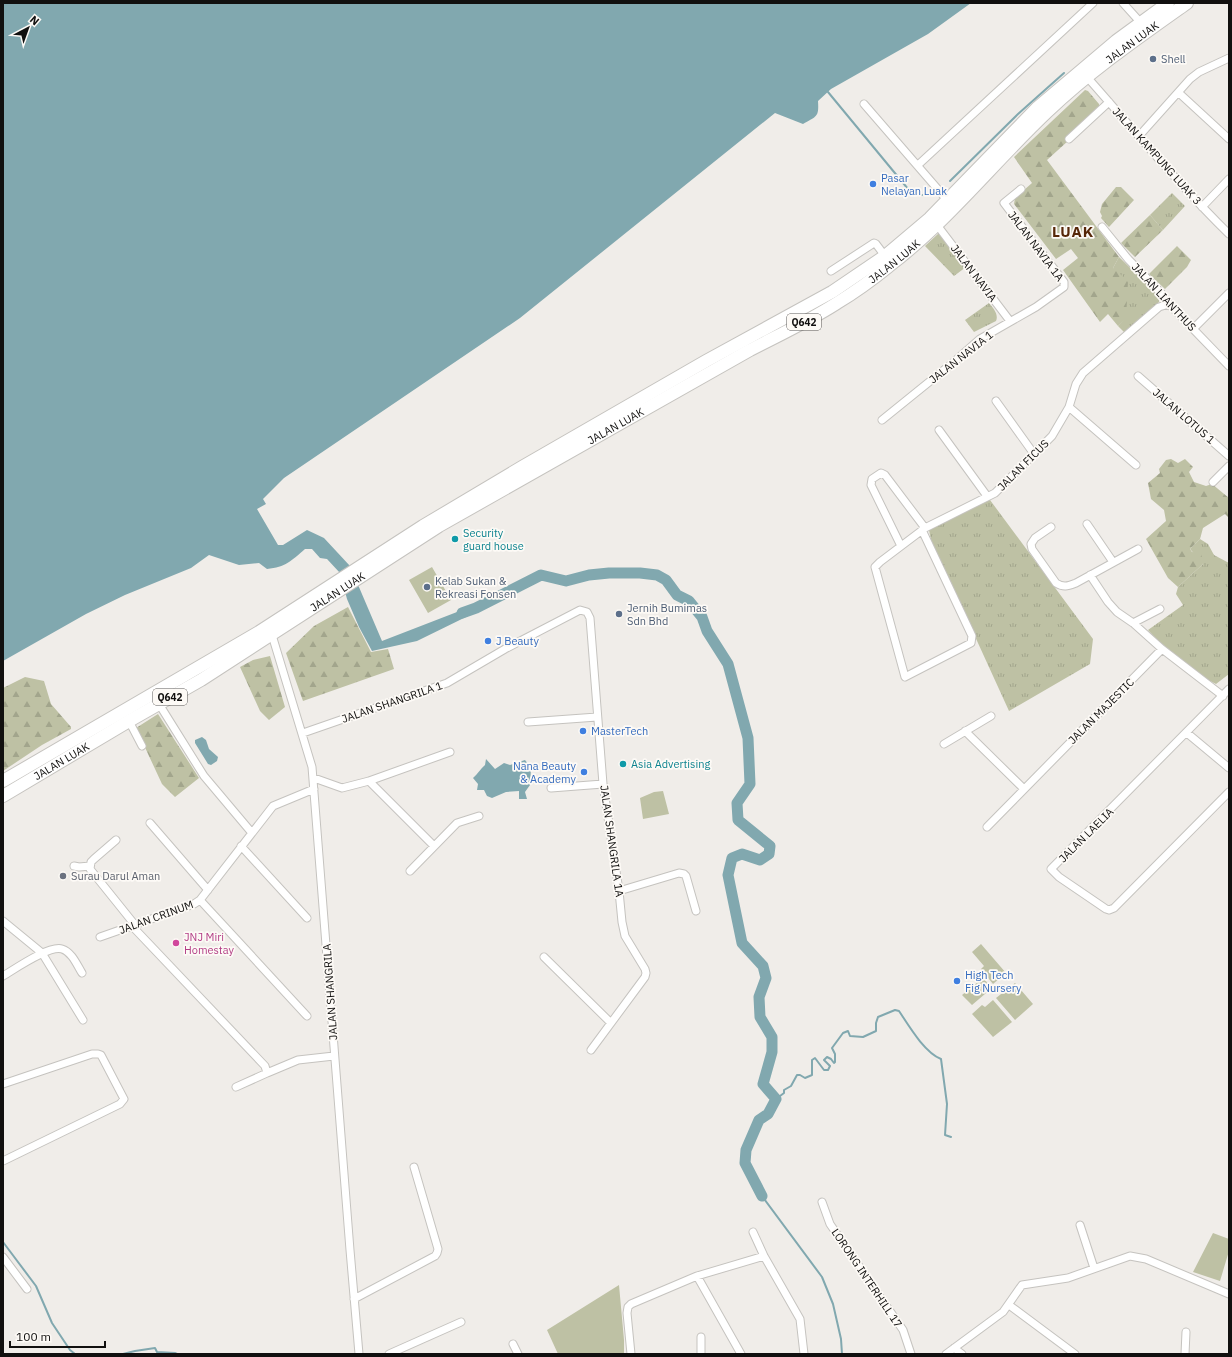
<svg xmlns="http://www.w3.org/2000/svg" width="1232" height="1357" font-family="'IBM Plex Sans',sans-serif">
<defs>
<pattern id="grass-tufts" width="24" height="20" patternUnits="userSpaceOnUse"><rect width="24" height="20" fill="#bec1a4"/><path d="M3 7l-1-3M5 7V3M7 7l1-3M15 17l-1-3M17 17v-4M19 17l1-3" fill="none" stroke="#a2a58c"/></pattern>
<pattern id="forest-firs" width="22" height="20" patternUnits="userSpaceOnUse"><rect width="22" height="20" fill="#bec1a4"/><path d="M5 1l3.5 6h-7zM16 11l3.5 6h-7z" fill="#a2a58c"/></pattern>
</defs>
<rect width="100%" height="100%" fill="#f0ede9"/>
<path fill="url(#grass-tufts)" d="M1172 193 1185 206 1163 230 1150 215Z
M939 233 966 267 954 276 925 246Z
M1119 257 1160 297 1159 302 1125 333 1118 326 1126 318 1113 268Z
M989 303C993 308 999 314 996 321L974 332 965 320Z
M990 500 1093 639 1090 664 1009 711 931 540 929 530 985 501Z
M1200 539 1208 544 1214 555 1229 563V674L1216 684 1208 680 1157 640 1148 630 1183 605 1176 594 1178 587 1203 564 1190 549Z"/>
<path fill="url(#forest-firs)" d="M1085 90 1088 91 1099 104V108L1068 141 1047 160 1119 257 1113 268 1128 281 1126 319 1118 326 1108 314 1100 322 1063 270 1078 258 1071 249 1056 259 1014 204 1015 198 1032 183 1014 157Z
M1116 187H1121L1134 200 1109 227 1101 218 1102 216 1100 212 1102 204Z
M1150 215 1163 230 1135 257 1121 243Z
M1177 246 1191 260 1187 267 1165 289 1149 274Z
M1171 459 1178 463 1185 459 1193 467 1189 472 1194 482 1206 486 1212 484 1229 498V518L1225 514 1203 528 1200 539 1190 549 1192 552 1201 553 1203 564 1178 587 1168 578 1146 539 1166 521 1164 510 1151 499 1148 483 1160 473 1159 469 1166 460Z
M348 607 371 652 388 649 394 669 303 701 286 653 314 626Z
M270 656 285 707 269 720 260 711 240 667 253 660Z
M25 677 44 681 51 704 71 727V729L42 745 3 771V688Z
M158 714 199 778 175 797 162 784 136 728Z"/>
<path fill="#bec1a4" d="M432 567 451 600 428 613 409 580Z
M663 791 669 814 643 819 640 798 654 792Z
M981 944 1006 973 993 984 981 969 984 966 972 952Z
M983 978 992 988 972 1005 962 995Z
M1015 983 1033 1004 1015 1020 996 998Z
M993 1000 1012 1022 993 1037 972 1014 982 1005 985 1007Z
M1213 1233 1229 1239V1251L1220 1281 1193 1272Z
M619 1285 624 1340V1354H558L547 1330Z"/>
<path fill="#81a8af" d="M3 3H971L928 34 831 89 818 101C819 117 817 116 803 124L775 113 520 318 284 478 263 499 266 504 257 509 278 545H283L307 530 324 538 350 566 382 641 457 612 476 608 468 616 417 641 372 651 359 627 347 599 340 573 327 559 320 558 312 549H305C291 561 286 567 267 569L259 563 239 565 209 555 191 568 125 595 86 614 3 661Z
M202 737 206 740 209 749 218 757 217 761 211 765 208 764 195 743V740Z
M486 759 495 769 504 763 510 765 525 760 531 768 530 785 525 792 527 799H519V791L506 792 492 798 487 796 484 790H477L478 784 473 778C478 774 480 769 485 765Z"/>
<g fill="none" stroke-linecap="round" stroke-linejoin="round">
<path stroke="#81a8af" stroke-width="2" d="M828 92 913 195H922
M950 181 1018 114 1064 73
M776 1099 784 1093V1090L791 1086 797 1075H800L805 1078 812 1075V1060L815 1058 824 1070H828L830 1066 824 1060 827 1057 831 1059 834 1063 835 1062V1054L832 1048 843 1033 848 1031 850 1036 863 1037 876 1031V1023L878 1017 895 1010 899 1011C909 1026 924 1052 941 1059L947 1104 945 1135 951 1137
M762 1196 822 1277 833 1304 841 1339 842 1354
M3 1242 36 1286 52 1323 70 1350 75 1354
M123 1354 135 1351 155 1348 157 1352 175 1353 177 1354"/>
<path stroke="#81a8af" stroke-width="11" d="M462 613 476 608 541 575 566 581 589 575 609 573H640L657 575 666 580 677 595 689 601 702 617 707 631 728 664 748 738 750 784 737 803 738 820 770 846 769 854 760 860 742 854 732 858 728 875 742 943 763 966 766 978 759 997 760 1017 772 1037V1052L763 1084 776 1099 768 1114 759 1120 746 1150 745 1163 762 1196"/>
<defs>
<path id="street" d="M1123 3 1141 23
M1087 77C1134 130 1178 184 1229 234
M1179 93 1229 139
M864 104 948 201
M1139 136 1190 79 1199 72 1229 58
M1069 139 1109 102
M918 165 1093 3
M1202 207 1229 179
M937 225 1010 321
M1102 227 1128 259 1163 295 1169 304 1229 366
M831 271 874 243 876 244 885 256
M1193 329 1229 293
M1138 376 1229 456
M996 401 1034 454
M1069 407 1136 465
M882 420 955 361 980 339 1036 307 1064 287V282L1004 203 1021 189
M939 430 987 496
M1213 482 1229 466
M1087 524 1113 562
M1051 527 1035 538 1031 544 1032 549 1056 583C1064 588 1068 586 1076 583L1138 549
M922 530 972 636 971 643 905 677 875 567 880 562 925 528 995 493 1052 436 1069 407 1076 384 1083 373 1159 307 1169 304
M901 546 871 485 872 479 881 473 885 475 925 528
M1090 575 1108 602 1117 612 1133 623 1162 649
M1133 623 1160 609
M272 635 312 767 350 1250 359 1354
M1229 689 1051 869 1059 877 1106 909 1109 910 1114 908 1229 792
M159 704 204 776 252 833
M129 721 142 746
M528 722 597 717
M965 731 1024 789
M303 733 447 683 505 649 580 610 587 612 590 618 603 784 619 891 622 922 625 936 645 969 646 973 645 977 591 1050
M1187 733 1229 768
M944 744 991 716
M314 778 342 788 369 781 434 846
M369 781 450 752
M551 788 603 784
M150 823 208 890
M987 827 1162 649 1223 696
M116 840 94 859 91 862 90 869 135 925
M241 846 307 918
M74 866 79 867 90 866
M410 871 457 823 479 816
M619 891 679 873 684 874 686 876 696 911
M200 900 307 1016
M3 921 42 953 83 1020
M132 926 265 1066 267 1073 298 1060 334 1056
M100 937 194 904 200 900 273 806 314 789
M544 957 611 1023
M3 976C15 969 49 945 62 949 72 952 77 965 82 973
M3 1084 92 1054H98L101 1055 124 1099 120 1104 3 1161
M236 1087 267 1073
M822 1202 830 1224 903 1330 911 1354
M1080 1225 1094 1268
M753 1232 764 1256 800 1319 804 1354
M3 1257 27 1289
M697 1276 741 1354
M354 1299 435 1256 437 1253 438 1249 414 1167
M1009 1305 1075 1354
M513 1344 518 1354
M954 1348 962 1354
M389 1354 461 1322
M631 1354 627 1313 628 1307 631 1304 697 1276 764 1256
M701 1354V1337
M946 1354 1003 1312 1022 1285 1068 1278 1130 1256 1146 1259 1229 1294
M1185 1354 1186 1332"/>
<g id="primary">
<path d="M3 781 259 632 423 526 522 467 706 361 832 292 885 256 930 218 1038 107 1116 41 1168 3"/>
<path id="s1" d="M3 796 129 721 201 680 439 526 750 350C779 335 809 321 837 303 855 292 873 279 889 266 948 221 993 163 1047 112 1090 71 1139 37 1187 3"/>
</g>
</defs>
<use href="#street" stroke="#c5c3bf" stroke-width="9"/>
<use href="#primary" stroke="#c5c3bf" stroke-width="14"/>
<use href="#street" stroke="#fff" stroke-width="7"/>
<use href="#primary" stroke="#fff" stroke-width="12"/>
</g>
<g fill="#5c6f8a" stroke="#fdfaf6" stroke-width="1.5">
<circle cx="1153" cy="59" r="4"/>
<circle cx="427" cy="587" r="4"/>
<circle cx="619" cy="614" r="4"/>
</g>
<g fill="#3f7fe0" stroke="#fdfaf6" stroke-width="1.5">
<circle cx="873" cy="184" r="4"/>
<circle cx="488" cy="641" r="4"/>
<circle cx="583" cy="731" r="4"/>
<circle cx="584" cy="772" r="4"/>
<circle cx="957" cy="981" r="4"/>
</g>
<g fill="#0f9aa8" stroke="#fdfaf6" stroke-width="1.5">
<circle cx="455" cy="539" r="4"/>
<circle cx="623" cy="764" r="4"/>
</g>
<circle fill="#6b7280" stroke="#fdfaf6" stroke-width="1.5" cx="63" cy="876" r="4"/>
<circle fill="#d1479c" stroke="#fdfaf6" stroke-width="1.5" cx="176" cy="943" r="4"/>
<g text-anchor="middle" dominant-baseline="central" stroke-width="3.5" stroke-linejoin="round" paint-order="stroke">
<g fill="#fdfaf6" stroke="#585654" stroke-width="1">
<rect x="787" y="314" width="34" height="16" rx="3"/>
<rect x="153" y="689" width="34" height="16" rx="3"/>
</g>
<g font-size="10" font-weight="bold" fill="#11100f">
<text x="804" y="322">Q642</text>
<text x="170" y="697">Q642</text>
</g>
<g font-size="11" fill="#11100f" stroke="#fdfaf6">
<text stroke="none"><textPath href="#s1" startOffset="1364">JALAN LUAK</textPath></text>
<text transform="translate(1157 156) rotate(48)">JALAN KAMPUNG LUAK 3</text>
<text transform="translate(1036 246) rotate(53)">JALAN NAVIA 1A</text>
<text stroke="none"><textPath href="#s1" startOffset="1040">JALAN LUAK</textPath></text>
<text transform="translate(974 273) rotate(53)">JALAN NAVIA</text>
<text transform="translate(1164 297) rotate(47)">JALAN LIANTHUS</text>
<text transform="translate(961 357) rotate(-38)">JALAN NAVIA 1</text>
<text transform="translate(1184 416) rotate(41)">JALAN LOTUS 1</text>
<text stroke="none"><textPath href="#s1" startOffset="716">JALAN LUAK</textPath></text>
<text transform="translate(1023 465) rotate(-45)">JALAN FICUS</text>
<text stroke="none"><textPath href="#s1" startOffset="392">JALAN LUAK</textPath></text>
<text transform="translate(392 702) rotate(-19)">JALAN SHANGRILA 1</text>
<text transform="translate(1101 711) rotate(-45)">JALAN MAJESTIC</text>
<text stroke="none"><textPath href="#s1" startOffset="68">JALAN LUAK</textPath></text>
<text transform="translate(1086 835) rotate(-45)">JALAN LAELIA</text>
<text transform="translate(612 841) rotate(82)">JALAN SHANGRILA 1A</text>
<text transform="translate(156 917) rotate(-20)">JALAN CRINUM</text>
<text transform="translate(330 992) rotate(-94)">JALAN SHANGRILA</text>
<text transform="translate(867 1278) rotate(56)">LORONG INTERHILL 17</text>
</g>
<g font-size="11" fill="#4e5e75" stroke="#fdfaf6" text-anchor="start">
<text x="1161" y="59">Shell</text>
<text x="435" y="581">Kelab Sukan &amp;<tspan x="435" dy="13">Rekreasi Fonsen</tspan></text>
<text x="627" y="608">Jernih Bumimas<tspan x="627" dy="13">Sdn Bhd</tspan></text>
</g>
<g font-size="11" fill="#366cbe" stroke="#fdfaf6" text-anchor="start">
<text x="881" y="178">Pasar<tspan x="881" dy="13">Nelayan Luak</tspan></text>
<text x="496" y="641">J Beauty</text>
<text x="591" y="731">MasterTech</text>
<text x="576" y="766" text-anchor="end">Nana Beauty<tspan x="576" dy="13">&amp; Academy</tspan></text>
<text x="965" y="975">High Tech<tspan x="965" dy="13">Fig Nursery</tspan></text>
</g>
<g font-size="11" fill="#0d838f" stroke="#fdfaf6" text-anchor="start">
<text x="463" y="533">Security<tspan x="463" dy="13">guard house</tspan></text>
<text x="631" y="764">Asia Advertising</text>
</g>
<g font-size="11" fill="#5b616d" stroke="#fdfaf6" text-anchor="start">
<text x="71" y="876">Surau Darul Aman</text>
</g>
<g font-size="11" fill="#b23c85" stroke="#fdfaf6" text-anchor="start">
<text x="184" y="937">JNJ Miri<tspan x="184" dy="13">Homestay</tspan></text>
</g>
<g font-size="15" font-weight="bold" letter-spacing="1" fill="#562708" stroke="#fdfaf6">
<text x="1073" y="231">LUAK</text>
</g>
</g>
<rect width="1232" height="1357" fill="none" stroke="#11100f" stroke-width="8"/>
<g transform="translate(28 28) rotate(41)" stroke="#fdfaf6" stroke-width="3" paint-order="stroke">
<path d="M0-3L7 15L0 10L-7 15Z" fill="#11100f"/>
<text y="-6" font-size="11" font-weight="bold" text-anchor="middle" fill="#11100f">N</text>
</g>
<path d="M10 1341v6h95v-6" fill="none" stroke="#11100f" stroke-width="2"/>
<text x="16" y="1341" font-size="12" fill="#11100f" stroke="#fdfaf6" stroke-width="3" paint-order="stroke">100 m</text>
</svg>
